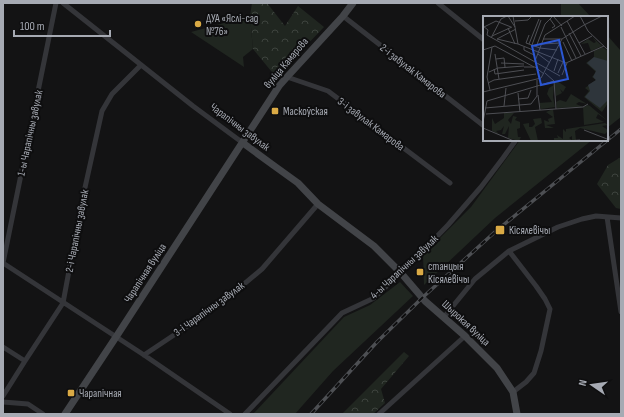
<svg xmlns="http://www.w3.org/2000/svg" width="624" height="417" font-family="'Sofia Sans Condensed',sans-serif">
<defs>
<pattern id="forest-crowns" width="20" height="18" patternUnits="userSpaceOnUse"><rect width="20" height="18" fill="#202620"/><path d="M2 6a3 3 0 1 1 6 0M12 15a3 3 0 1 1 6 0" fill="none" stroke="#3d433e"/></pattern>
</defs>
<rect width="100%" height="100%" fill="#131314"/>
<path fill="#202620" d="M561 3H578L591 17H561Z
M250 16 253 49 243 57 244 67 191 32Z
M607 35 621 51V117L607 128Z
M520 140H592L495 218 424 285 423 255 471 207Z
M400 282 413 296 333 371 295 414H253L344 317 370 305Z"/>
<path fill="url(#forest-crowns)" d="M252 3H267L285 26 298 6 324 27 276 77 253 49 250 16Z
M621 157V209L616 208 597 184 608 165Z
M404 352 409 356 381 389 385 403 373 414H342Z"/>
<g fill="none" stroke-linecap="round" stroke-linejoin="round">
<path stroke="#343539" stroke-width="5" d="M63 3 193 106 243 143
M438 3 484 40
M343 16 484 126
M287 77 328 91 450 183
M607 217 621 312
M509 251 536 286 545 299 550 309 541 351 534 373 526 382 513 392
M3 263 144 355 230 414
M3 263 56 3
M444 317 475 279 509 251 558 227 582 219 596 216 621 218
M3 347 25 361
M144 355 219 305 262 269 318 204
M3 396 25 361 63 303 82 201 102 111 112 94 141 65
M3 402 28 404 43 414
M245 414 342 313 374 298 415 259 448 225 481 187 503 158 516 140
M379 414 465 336"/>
<path stroke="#424448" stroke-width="7" d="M243 143 273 165 298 183 318 204 374 246 401 273 425 301 465 336 497 368 513 392 517 414
M65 414 116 337 279 86 287 77 343 16 353 3"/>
<defs>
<path id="rail" d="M311 414 377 342 422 298 496 231 621 129"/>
</defs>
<use href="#rail" stroke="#4d4f53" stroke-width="3.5"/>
<use href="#rail" stroke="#0e0e0f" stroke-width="2" stroke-dasharray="6" stroke-linecap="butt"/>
</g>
<g fill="#daaa45" stroke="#0e0e0f" stroke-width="1.5">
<circle cx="198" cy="24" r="4"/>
<rect x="271" y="107" width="8" height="8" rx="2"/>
<rect x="495" y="225" width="10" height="10" rx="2"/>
<rect x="416" y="268" width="8" height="8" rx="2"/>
<rect x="67" y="389" width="8" height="8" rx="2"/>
</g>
<g text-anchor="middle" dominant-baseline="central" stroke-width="4" stroke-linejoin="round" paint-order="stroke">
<g font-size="11" fill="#a6aab3" stroke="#0e0e0f" text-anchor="start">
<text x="206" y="18">ДУА «Яслі-сад<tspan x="206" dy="13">№76»</tspan></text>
<text x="283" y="111">Маскоўская</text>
<text x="509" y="230">Кісялевічы</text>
<text x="428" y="266">станцыя<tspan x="428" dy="13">Кісялевічы</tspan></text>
<text x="79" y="393">Чарапічная</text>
</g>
<g font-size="11" fill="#a6aab3" stroke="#0e0e0f">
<text transform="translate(286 63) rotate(-50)">вуліца Камарова</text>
<text transform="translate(413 71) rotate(38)">2-і завулак Камарова</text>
<text transform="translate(371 124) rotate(37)">3-і завулак Камарова</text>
<text transform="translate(240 127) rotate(37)">Чарапічны завулак</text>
<text transform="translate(30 133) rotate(-78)">1-ы Чарапічны завулак</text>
<text transform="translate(77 231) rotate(-79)">2-і Чарапічны завулак</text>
<text transform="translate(404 267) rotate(-43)">4-ы Чарапічны завулак</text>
<text transform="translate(145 273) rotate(-57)">Чарапічная вуліца</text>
<text transform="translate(209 309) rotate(-36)">3-і Чарапічны завулак</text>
<text transform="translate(466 323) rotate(43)">Шырокая вуліца</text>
</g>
</g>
<g transform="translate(483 16)">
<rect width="125" height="125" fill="#131314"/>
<path d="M109 21 119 30 108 35 105 27 98 28 105 23 111 27 113 26ZM119 31 125 35V87L119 96 101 81 106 75 102 72 113 64 109 61 113 56 103 47 111 41V35Z" fill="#202620"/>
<path d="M74 65 83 71 80 76 77 73 79 77 73 80 71 66ZM71 69 70 81 72 91 58 93 56 87 69 86 64 78 66 72ZM88 78 104 88 96 86 93 88 100 91 74 92 73 86 77 84 83 86ZM105 89 107 90 125 105 115 98 113 102 121 106 101 109 100 91ZM70 93 72 108 63 109 71 112H62L61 104 66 106 65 103 70 101 63 96ZM21 97H31L25 104 28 108 30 100 34 101 32 104 37 106V112L34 113 35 121H38L36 125 25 122 26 110 22 118H19L21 110 18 114 13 115 16 118 9 115V102L12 108 21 102ZM58 102 59 107 52 111 55 125H48L40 108 46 107V111H49L52 108 50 103ZM122 107 125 109 119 110 125 114 124 120V116L122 118 97 112 92 115 93 124H89V120L86 122 89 124 71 125V122H75L74 119 80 123V113L83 116V113Z" fill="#202620"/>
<path d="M111 41 125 45V84L117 92 102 81 107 75 105 69 113 64 110 61 113 55 104 47Z" fill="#2e353b"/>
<path fill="none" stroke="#4e4f54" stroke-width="1" d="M25 0 32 11M30 0 35 28M70 0 79 10M97 0 105 15 125 34M67 3 72 10 69 12M32 5 45 4 49 0M84 5 102 38M101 9 119 0M0 10 5 14 4 19 77 60M1 11 13 5 28 11M78 11 93 42M25 12 32 28M33 13 14 23 35 28 83 47 121 30M86 17 98 40M46 19 43 27 57 32 74 34M9 20 29 11M8 22 18 3 24 0M60 23H79M80 26 89 45M96 27 109 20M46 28 56 3M59 28 77 27M49 29 58 4M41 31V34L51 39M53 31 62 8 70 0M0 34 12 30 51 51M12 38 16 63M55 38 67 47M13 43 21 42 22 51M52 45 62 19 92 0M18 47 41 48M41 51H52L61 58M11 53 12 58 41 54M71 55 75 43M6 56 15 52 41 50M62 57 71 65 73 93M75 57 80 46M79 59 84 47M5 67 11 64 53 58M7 74 4 61 9 31M0 76 58 62 79 23 101 9M35 77 37 96M55 79 57 94M35 83 45 82 48 74M21 90 23 72M2 92 48 88 54 80V64M3 98 100 91 105 88M0 106 4 85 71 65M0 112 31 125M101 114 124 123M84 125 97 124"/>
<path fill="#2b57d4" fill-opacity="0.15" stroke="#2b57d4" stroke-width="2" d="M76 24 85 63 58 69 49 30Z"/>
<rect width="125" height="125" fill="none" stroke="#a6aab3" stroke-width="2"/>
</g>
<rect width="624" height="417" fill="none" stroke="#a6aab3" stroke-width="8"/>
<g transform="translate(592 385) rotate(283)" stroke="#0e0e0f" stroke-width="3" paint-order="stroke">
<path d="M0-3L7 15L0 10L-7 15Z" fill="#a6aab3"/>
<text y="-6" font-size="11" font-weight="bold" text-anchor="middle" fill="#a6aab3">N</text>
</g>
<path d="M14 30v6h96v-6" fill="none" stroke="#a6aab3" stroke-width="2"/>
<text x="20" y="30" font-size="12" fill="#a6aab3" stroke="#0e0e0f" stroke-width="3" paint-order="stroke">100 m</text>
</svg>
